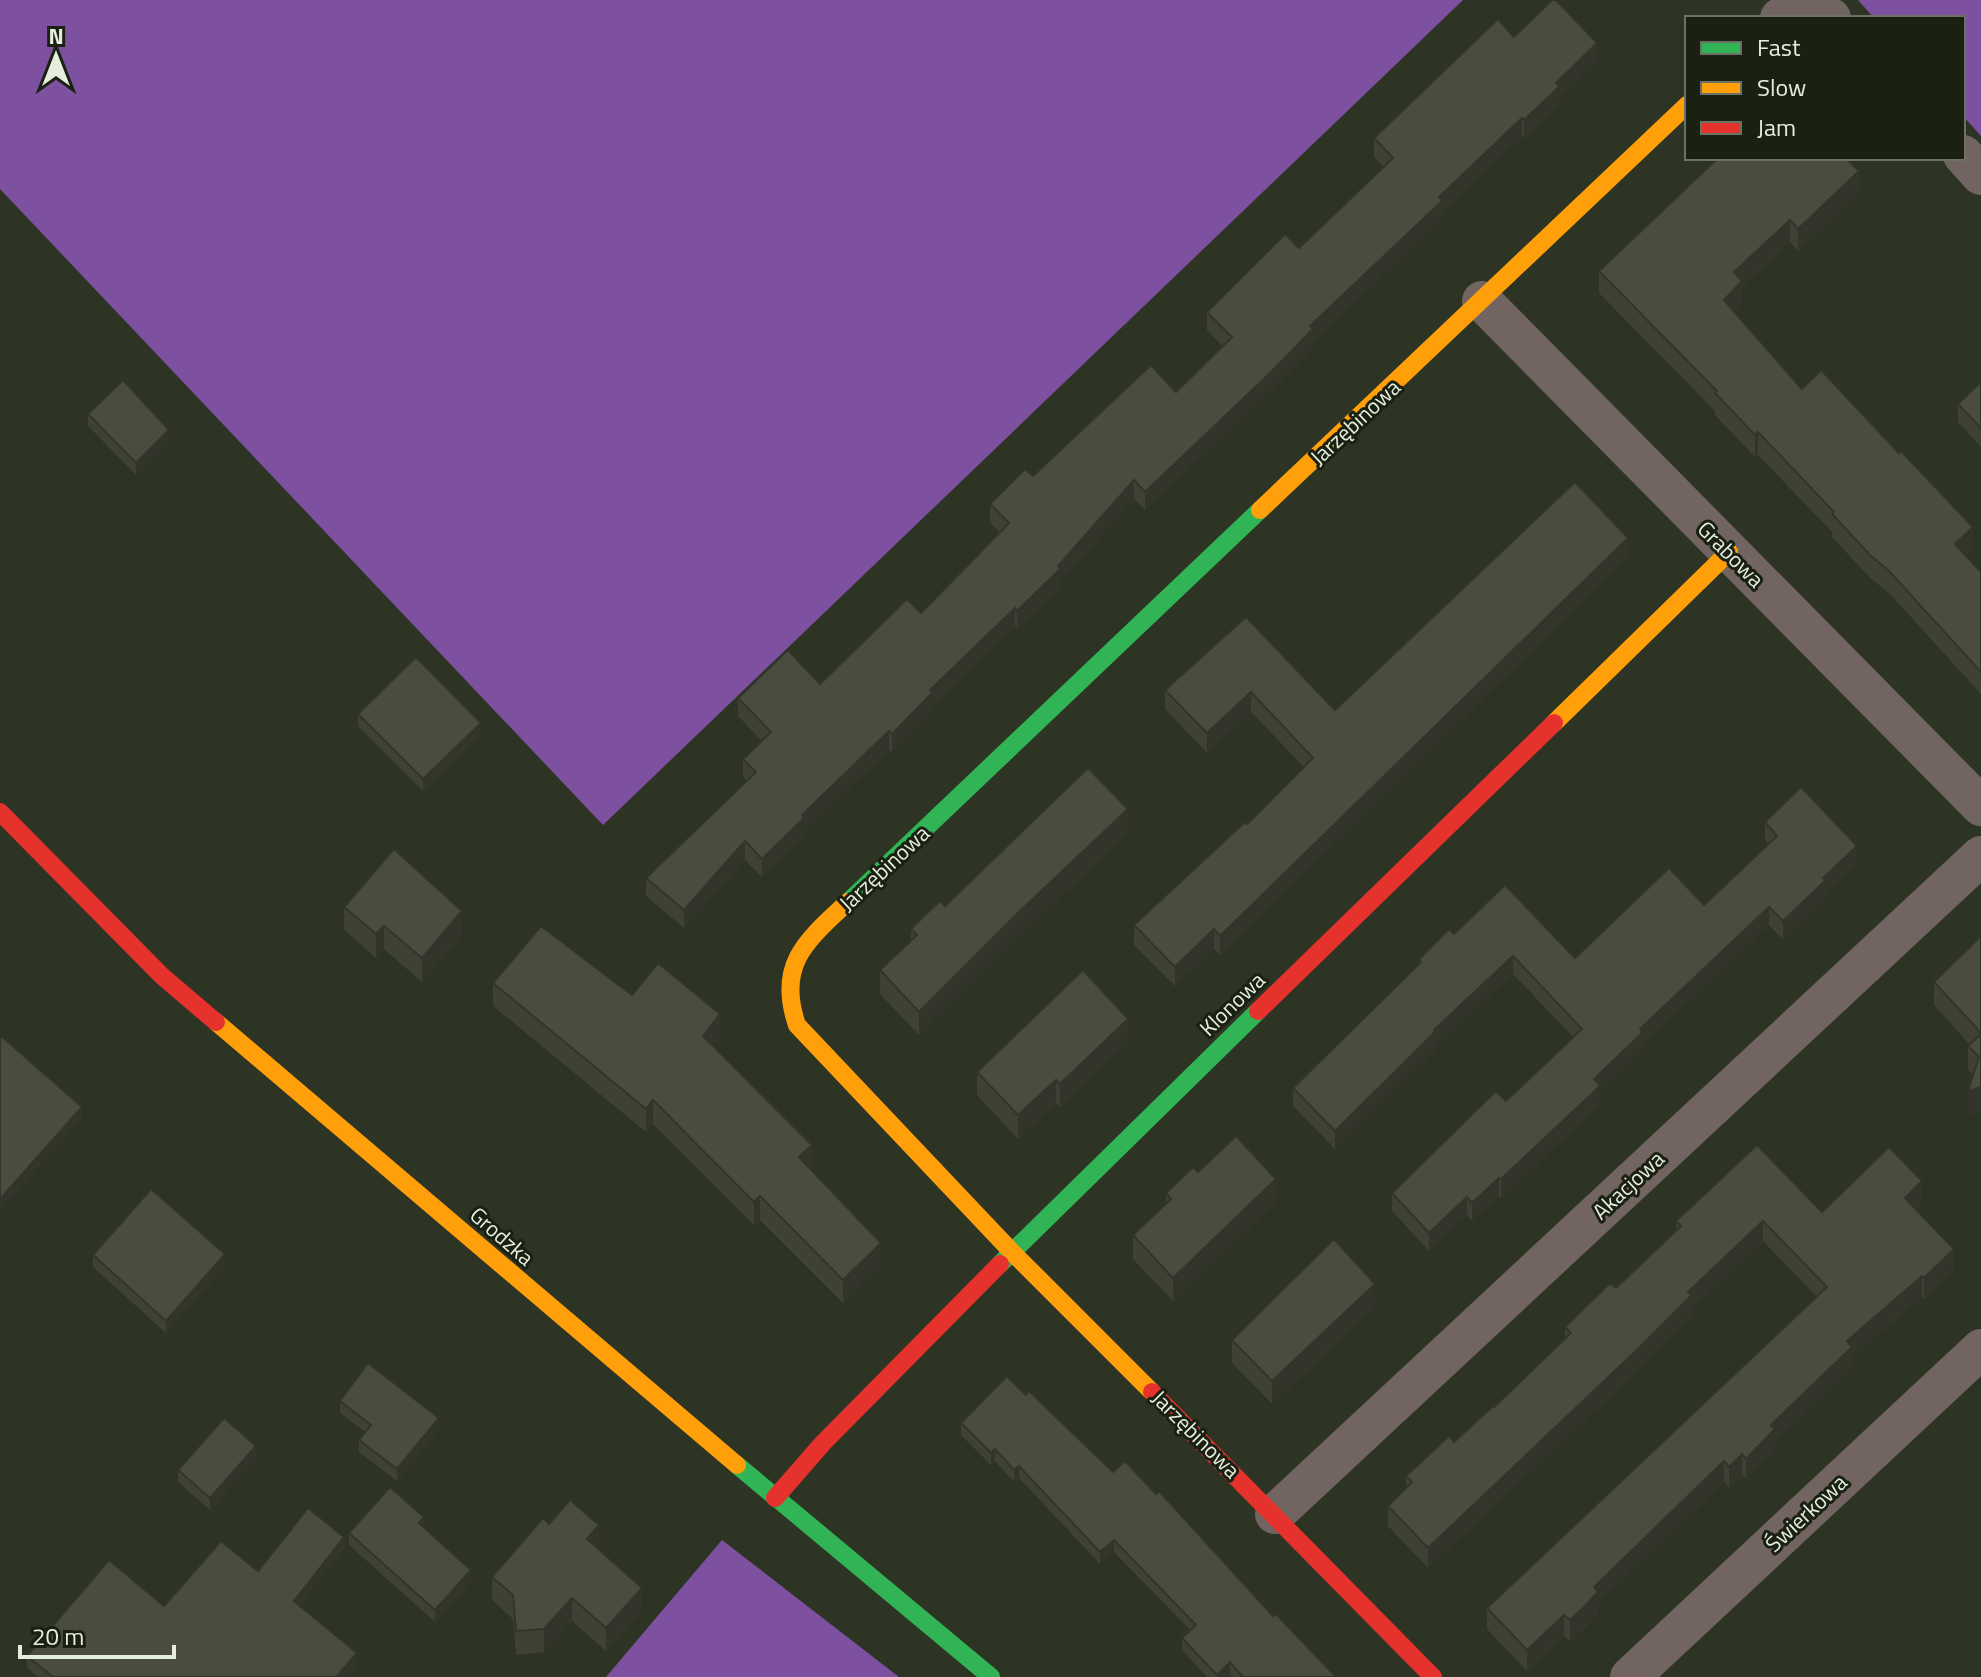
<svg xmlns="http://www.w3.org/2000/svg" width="1981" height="1677" font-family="'Titillium Web',sans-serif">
<rect width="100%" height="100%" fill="#2d3424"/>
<path fill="#7d51a0" d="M0 0H1463L603 825 0 189Z
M1858 0H1981V136L1963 116V18H1874Z
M722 1540 899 1677H606Z"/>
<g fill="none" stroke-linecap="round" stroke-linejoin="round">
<path stroke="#726461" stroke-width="40" d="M1780 18 1805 12 1831 18
M1963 155 1981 175
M1482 301 1981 806
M1275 1514 1981 856
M1630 1677 1981 1349"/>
<path stroke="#30b455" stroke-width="18" d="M848 902 1260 510
M1000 1264 1258 1011
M737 1465 991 1677"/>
<path stroke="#ff9f0a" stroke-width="18" d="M1260 510 1687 105
M1554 723 1729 552
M848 902C807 940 776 964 797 1025L1012 1252 1152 1392
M216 1022 737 1465"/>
<path stroke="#e5322d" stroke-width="18" d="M0 812 162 976 216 1022
M1258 1011 1554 723
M1152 1392 1433 1677
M775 1498 823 1443 1000 1264"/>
</g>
<path fill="#3f4135" d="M1514 37 1597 62 1559 98V106L1524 138 1522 136 1442 213V219L1313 342V348L1269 392 1145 510 1134 499 1060 582V587L1017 629 1015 626 933 706V710L892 752 889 750 804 831V836L762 877 745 860 684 928 646 896V878L747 781 743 777V759L762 741 738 716V698L820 684 921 613 1000 533 990 522V504L1033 476 1176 392 1222 346 1207 330V312L1299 248 1384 167 1374 157V138Z
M1859 194 1798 251 1790 242 1742 287V303L1734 312 1802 389 1973 550 1966 556 1981 572V694L1889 593 1870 578 1832 537V532L1758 455 1755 457 1715 415V411L1599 293V271Z
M1981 382V447L1958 422V404Z
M88 414 169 442 136 475 88 426Z
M1628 557 1220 955 1214 949 1175 986 1134 945V925L1247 824 1304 767 1251 712 1207 753 1165 709V690L1246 617 1335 710Z
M358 714 481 735 423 791 358 726Z
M1765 822 1857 864 1826 893V899L1783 940 1769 925 1643 1044V1050L1600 1090V1104L1501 1198 1499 1196 1472 1221 1467 1215 1429 1251 1392 1211V1193L1506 1101 1573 1037 1513 974 1435 1046V1050L1335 1149 1293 1106V1088L1419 964V959L1454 934 1575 958 1704 905 1768 844 1765 840Z
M1128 833 1020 935 919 1035 880 994V970L911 940V929L945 906Z
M344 907 462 934 422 982 384 949 376 958 344 930Z
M1981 936V1111L1968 1114 1973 1075 1968 1070V1046L1970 1045 1934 1005V982Z
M493 983 632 995 720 1037 713 1046 812 1168 811 1169 881 1266 843 1303 760 1220 754 1225 653 1124 646 1132 493 1006Z
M1128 1042 1060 1107 1056 1103 1018 1139 977 1095V1072Z
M1198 1172 1276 1202 1173 1301 1133 1259V1235L1166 1204V1193Z
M1922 1202 1916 1209 1954 1270 1924 1299 1922 1297 1852 1357V1368L1775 1442V1450L1746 1479 1742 1475 1729 1488 1724 1482 1598 1603V1613L1584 1628 1570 1641 1564 1636 1527 1671 1487 1629V1608L1817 1297 1763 1241 1692 1309V1316L1640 1368 1428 1568 1388 1526V1506L1406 1488V1476L1454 1442 1494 1407 1565 1338V1327L1616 1288 1676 1231V1221L1822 1212Z
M93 1255 225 1266 166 1333 93 1267Z
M1375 1307 1272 1404 1232 1363V1340Z
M1026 1395 1273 1616 1336 1677H1232L1230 1674 1227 1677H1207L1182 1650V1638L1190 1630 1114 1552 1100 1564 1019 1478 1014 1482 995 1461 991 1465 961 1435V1423Z
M340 1401 439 1430 397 1481 359 1452V1440L365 1432 340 1413Z
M256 1458 210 1510 178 1482V1470Z
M549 1524 599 1549 642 1611 606 1651 572 1621 544 1652 516 1655 513 1619 492 1600V1577Z
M424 1528 471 1582 435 1622 349 1545V1533Z
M344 1549 299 1605 357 1665 347 1677H38L27 1668V1656L258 1571Z"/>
<path fill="#33352b" d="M1667 0H1674L1667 6Z
M1597 43V62L1559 98V106L1524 138V120L1556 83Z
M1522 118V136L1442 213V219L1313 342V348L1269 392 1145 510V492L1439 197Z
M1859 171V194L1798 251V229Z
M1790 220V242L1742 287V303L1724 322V300L1734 272Z
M169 430V442L136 475V463Z
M1758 432V455L1755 457V435Z
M1134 480V499L1060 582V587L1017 629V611Z
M1973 527V550L1955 566V544Z
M1628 538V557L1220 955V936Z
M1015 608V626L933 706V710L892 752V734L930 690Z
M1251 692V712L1207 753V733Z
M481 723V735L423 791V779Z
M889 731V750L804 831V836L762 877V859L802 815Z
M1128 809V833L1020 935 919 1035V1012L1020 911Z
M745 841V860L684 928V910Z
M1857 846V864L1826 893V899L1783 940V921L1823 878Z
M1769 907V925L1643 1044V1050L1600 1090V1104L1501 1198V1179L1594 1079 1640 1029Z
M462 911V934L422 982V958Z
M384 926V949L376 958V934Z
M1214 929V949L1175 986V967Z
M1513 956V974L1435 1046V1050L1335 1149V1131L1434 1030Z
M720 1014V1037L703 1060V1036Z
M1128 1019V1042L1060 1107V1084Z
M1056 1080V1103L1018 1139V1115Z
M1981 1087V1111L1968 1114V1091Z
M653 1100V1124L646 1132V1109Z
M82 1107V1119L0 1211V1199Z
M812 1145V1168L799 1181V1157Z
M1499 1178V1196L1472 1221V1203Z
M1276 1179V1202L1173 1301V1278Z
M1922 1181V1202L1905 1219V1198Z
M760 1196V1220L754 1225V1202Z
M1467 1197V1215L1429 1251V1233Z
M1763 1221V1241L1692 1309V1316L1640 1368 1428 1568V1548L1688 1292Z
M881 1243V1266L843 1303V1280Z
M1954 1249V1270L1924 1299V1278Z
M225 1254V1266L166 1333V1321Z
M1922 1276V1297L1852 1357V1368L1775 1442V1450L1746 1479V1459L1771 1425 1847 1341Z
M1375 1284V1307L1272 1404V1381Z
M439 1418V1430L397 1481V1469Z
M256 1446V1458L210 1510V1498Z
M995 1449V1461L991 1465V1453Z
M1742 1454V1475L1729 1488V1467Z
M1724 1461V1482L1598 1603V1613L1570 1641V1620L1594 1587Z
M1019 1466V1478L1014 1482V1470Z
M424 1517V1529L419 1523Z
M599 1525V1549L587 1539Z
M344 1537V1549L294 1613V1601Z
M1114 1540V1552L1100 1564V1552Z
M471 1570V1582L435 1622V1610Z
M642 1588V1611L606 1651V1628Z
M572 1598V1621L544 1652V1629Z
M1564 1615V1636L1527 1671V1650Z
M357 1653V1665L347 1677H336Z
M1230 1662V1674L1227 1677H1217V1675Z"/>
<path fill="#494c3e" stroke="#33352b" stroke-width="2" d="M1552 0H1556L1597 43 1556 83 1559 87 1524 120 1522 118 1439 197 1442 201 1310 326 1313 329 1269 374 1145 492 1134 480 1058 566 1060 569 1017 611 1015 608 930 690 933 692 892 734 889 731 802 815 804 818 762 859 745 841 684 910 646 878 756 772 743 759 771 732 738 698 788 650 820 684 907 599 921 613 1009 523 990 504 1025 469 1033 476 1151 365 1176 392 1232 337 1207 312 1285 234 1299 248 1393 158 1374 138 1498 19 1514 37Z
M1718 158H1846L1859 171 1798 229 1790 220 1734 272 1742 281 1724 300 1802 389 1821 370 1899 453 1901 451 1973 527 1955 544 1981 572V672L1889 571 1870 555 1832 514 1834 512 1758 432 1755 435 1715 393 1717 391 1599 271Z
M123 380 169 430 136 463 88 414Z
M1981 382V428L1958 404Z
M1575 482 1628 538 1220 936 1214 929 1175 967 1134 925 1245 822 1247 824 1313 758 1251 692 1207 733 1165 690 1246 617 1335 710Z
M416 657 481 723 423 779 358 714Z
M1088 768 1128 809 1020 911 919 1012 880 970 917 935 911 929 925 915 940 901 945 906Z
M1801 787 1857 846 1823 878 1826 880 1783 921 1769 907 1640 1029 1643 1032 1594 1079 1600 1086 1501 1179 1499 1178 1472 1203 1467 1197 1429 1233 1392 1193 1496 1091 1506 1101 1582 1029 1513 956 1434 1030 1435 1032 1335 1131 1293 1088 1421 962 1419 959 1449 929 1454 934 1505 885 1575 958 1669 868 1704 905 1777 836 1765 822Z
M394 849 462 911 422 958 384 926 376 934 344 907Z
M541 926 632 995 658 963 720 1014 703 1036 812 1145 799 1157 881 1243 843 1280 760 1196 754 1202 653 1100 646 1109 493 983Z
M1981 936V1033L1934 982Z
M1083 970 1128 1019 1060 1084 1056 1080 1018 1115 977 1072Z
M1981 1034V1087L1968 1091 1979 1057 1968 1046Z
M0 1035 82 1107 0 1199Z
M1236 1136 1276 1179 1173 1278 1133 1235 1171 1199 1166 1193 1193 1167 1198 1172Z
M1757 1145 1822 1212 1889 1147 1922 1181 1905 1198 1954 1249 1924 1278 1922 1276 1847 1341 1852 1347 1771 1425 1775 1429 1746 1459 1742 1454 1729 1467 1724 1461 1594 1587 1598 1592 1584 1607 1570 1620 1564 1615 1527 1650 1487 1608 1827 1287 1763 1221 1688 1292 1692 1295 1640 1347 1428 1548 1388 1506 1412 1482 1406 1476 1449 1436 1454 1442 1493 1406 1494 1407 1571 1333 1565 1327 1610 1283 1616 1288 1681 1226 1676 1221Z
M151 1189 225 1254 166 1321 93 1255Z
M1334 1239 1375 1284 1272 1381 1232 1340Z
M368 1363 439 1418 397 1469 359 1440 371 1425 340 1401Z
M1007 1376 1026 1395 1029 1391 1113 1472 1125 1461 1156 1494 1159 1491 1273 1616 1276 1614 1336 1677H1243L1230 1662 1217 1675 1182 1638 1196 1625 1114 1540 1100 1552 1019 1466 1014 1470 995 1449 991 1453 961 1423Z
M224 1418 256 1446 210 1498 178 1470Z
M390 1487 424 1517 419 1523 471 1570 435 1610 349 1533Z
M570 1500 599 1525 587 1539 642 1588 606 1628 572 1598 544 1629 516 1631 513 1595 492 1577 543 1518 549 1524Z
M308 1508 344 1537 294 1601 357 1653 336 1677H53L27 1656 109 1560 164 1606 221 1541 258 1571Z"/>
<g text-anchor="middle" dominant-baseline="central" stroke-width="6" stroke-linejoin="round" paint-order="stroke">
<g font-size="22" fill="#e5eedc" stroke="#1a2012">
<text transform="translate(1355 422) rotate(-43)">Jarzębinowa</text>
<text transform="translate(1731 554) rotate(45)">Grabowa</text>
<text transform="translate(884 868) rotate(-43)">Jarzębinowa</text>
<text transform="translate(1232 1004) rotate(-44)">Klonowa</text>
<text transform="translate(1628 1185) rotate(-43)">Akacjowa</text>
<text transform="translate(502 1236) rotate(41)">Grodzka</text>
<text transform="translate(1196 1434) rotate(45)">Jarzębinowa</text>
<text transform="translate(1806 1513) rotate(-43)">Świerkowa</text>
</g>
</g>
<rect x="1685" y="16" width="280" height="144" fill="#1a2012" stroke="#6b7263" stroke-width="2"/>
<rect x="1701" y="42" width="40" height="12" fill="#30b455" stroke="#6b7263" stroke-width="2"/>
<text x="1757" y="56" font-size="24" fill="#e5eedc">Fast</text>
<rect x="1701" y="82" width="40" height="12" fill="#ff9f0a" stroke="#6b7263" stroke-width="2"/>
<text x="1757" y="96" font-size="24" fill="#e5eedc">Slow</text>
<rect x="1701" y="122" width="40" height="12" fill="#e5322d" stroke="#6b7263" stroke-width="2"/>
<text x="1757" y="136" font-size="24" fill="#e5eedc">Jam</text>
<g transform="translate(56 56)" stroke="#1a2012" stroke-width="6" paint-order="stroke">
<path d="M0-6L14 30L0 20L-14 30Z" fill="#e5eedc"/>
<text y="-12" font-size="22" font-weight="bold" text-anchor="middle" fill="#e5eedc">N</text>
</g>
<path d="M20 1645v12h154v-12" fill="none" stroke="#e5eedc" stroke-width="4"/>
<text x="32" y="1645" font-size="24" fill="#e5eedc" stroke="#1a2012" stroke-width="6" paint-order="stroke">20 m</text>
</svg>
